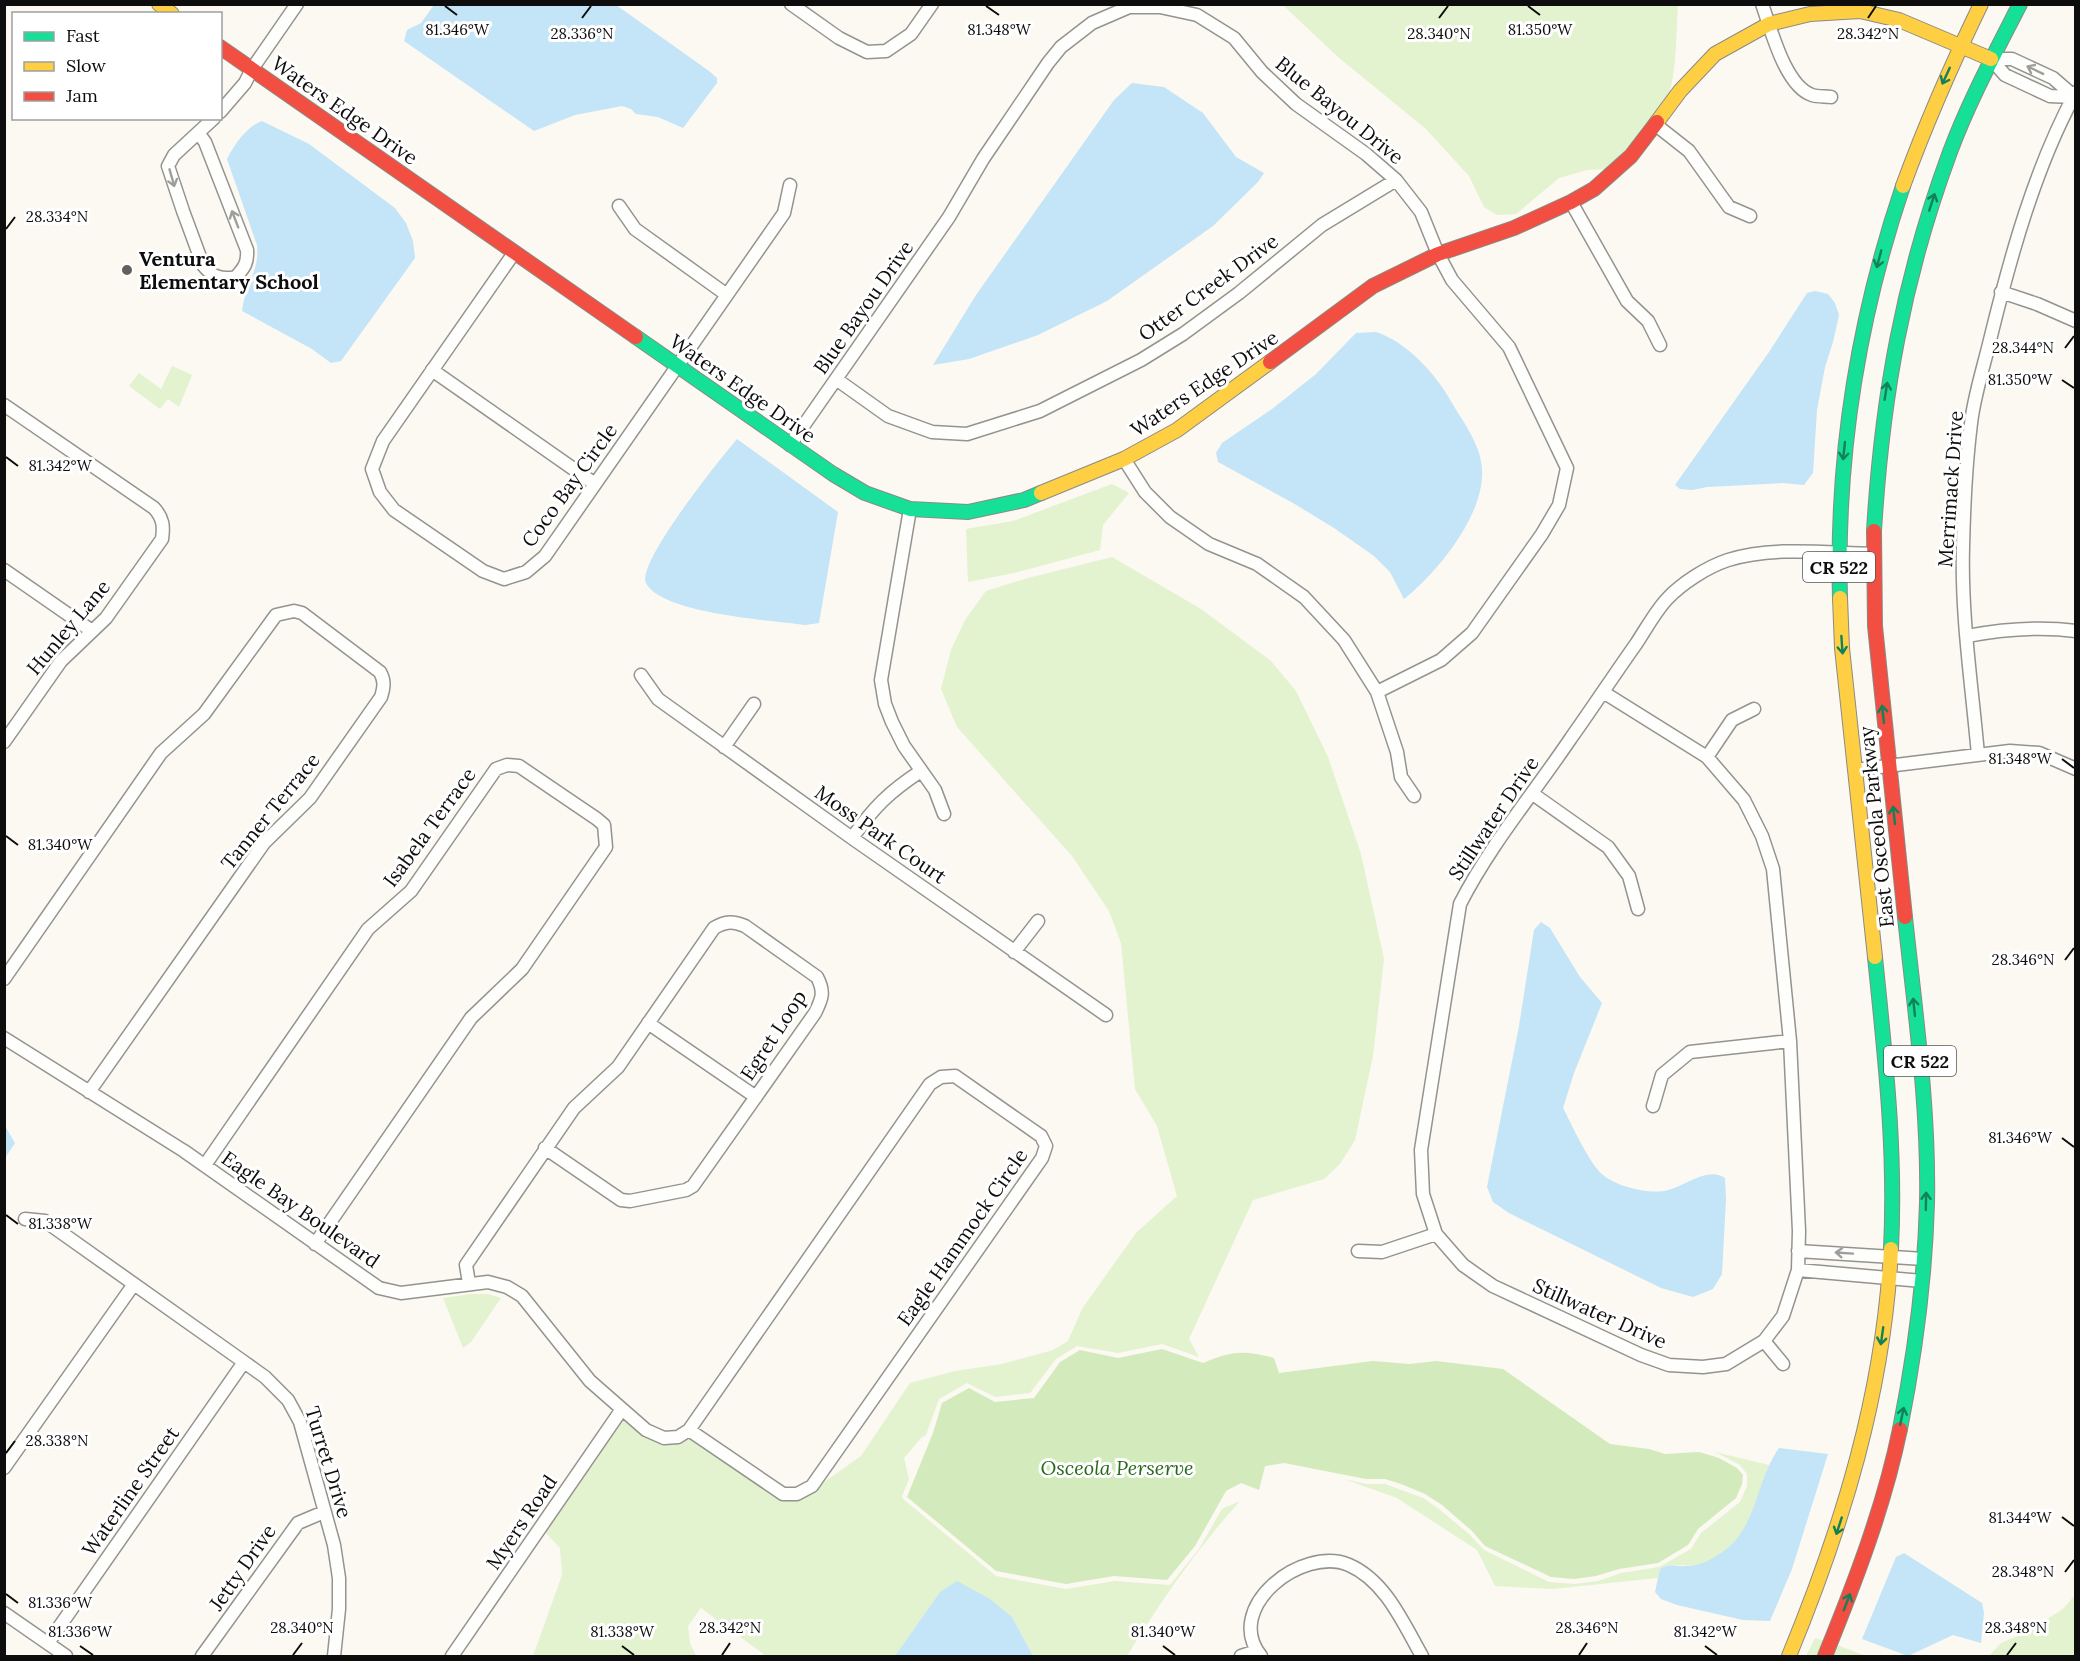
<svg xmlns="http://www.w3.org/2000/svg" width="2080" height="1661" font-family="Lora,serif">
<rect width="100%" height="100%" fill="#fbf9f1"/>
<path fill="#e3f2cf" d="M1283 5H1678C1676 29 1677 81 1666 101 1651 126 1628 147 1608 169L1587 170 1559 178 1516 214 1497 215 1484 207 1469 176 1426 129 1338 57Z
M172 366 192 375 179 407 168 399 160 409 129 386 139 373 161 389Z
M1112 484 1129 493 1103 525 1100 550 1014 573 968 582 966 529 1013 521Z
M1112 557 1201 609 1271 661 1296 691 1328 757 1361 854 1384 959 1373 1056 1355 1140 1340 1164 1324 1179 1253 1200 1189 1339 1199 1357 1162 1344 1118 1353 1077 1346 1056 1359 1030 1393 995 1397 967 1383 939 1399 926 1435 921 1438 904 1458 909 1479 902 1496 903 1499 996 1576 1066 1589 1115 1581 1170 1585 1199 1549 1222 1509 1240 1501C1197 1549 1160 1602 1127 1656H1033L1012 1617 940 1592 895 1656H766L701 1608 688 1626 690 1643 696 1656H533L562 1575 560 1548 545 1532 624 1417 642 1434 690 1436 784 1500C799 1500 810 1497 820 1485L861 1456 910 1383 955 1371 1002 1364 1053 1350 1068 1341 1082 1309 1136 1233 1177 1196 1157 1126 1135 1089 1121 943 1109 911 1072 856 957 727 941 689 951 650 965 620 986 591 1028 578Z
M471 1294H488L501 1298 471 1342 463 1348 443 1298Z
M1715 1452 1769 1465C1759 1502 1743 1552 1700 1564 1687 1568 1671 1562 1660 1569L1658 1578 1552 1589 1495 1586 1477 1550 1397 1498 1344 1479 1366 1484H1385L1423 1498 1439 1509 1469 1534 1484 1550 1549 1582 1575 1584 1598 1581 1621 1573 1659 1567 1691 1549 1701 1533 1740 1502 1747 1486V1474L1740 1465Z
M2075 1595V1656H1989L2001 1643 2027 1632 2063 1609Z
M1815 1638 1825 1641 1818 1656H1806Z
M1837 1645 1866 1656H1832Z"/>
<path fill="#d3eabd" d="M1162 1349 1203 1363C1232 1351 1243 1350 1274 1358L1279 1373 1373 1361 1409 1364 1436 1361 1503 1369 1610 1444 1649 1449 1665 1454 1699 1452 1719 1458 1737 1468 1743 1475 1742 1484 1736 1498 1698 1529 1688 1545 1658 1563 1619 1569 1596 1576 1574 1579 1551 1577 1485 1546 1472 1531 1442 1505 1425 1494 1401 1484 1385 1479H1366L1284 1463 1265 1466 1259 1490 1241 1483 1226 1491 1195 1546 1167 1580 1114 1576 1066 1584 996 1571 907 1497 933 1433 942 1403 969 1388 995 1402 1034 1398 1060 1362 1080 1350 1118 1358Z"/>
<path fill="#c4e4f7" d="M434 5H616L709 71 717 78V83L683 128 658 117 636 114 631 109 622 106 575 115 534 131 404 41 407 30 421 23Z
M1132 83 1164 87 1203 113 1236 157 1264 173 1258 182 1213 226 1107 301 1038 335 969 359 933 365 976 295 1114 100Z
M262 121 309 144 395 208 406 223 413 241 415 258 341 361 331 363 312 349 242 311C245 286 260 270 257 245L227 159C234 145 247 126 262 121Z
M1815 291 1828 294 1835 303 1839 315 1833 342 1825 367 1817 410 1813 473 1804 485 1783 483 1707 487 1692 490 1680 489 1675 485 1769 352 1807 293Z
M1376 332C1405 341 1435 373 1449 398 1461 419 1481 444 1482 469 1485 514 1438 572 1404 599L1390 572 1374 556 1334 528 1293 503 1218 462 1216 453 1222 443 1272 409 1316 374 1356 333Z
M737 439 838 512 819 623 805 625C771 620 662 614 646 583 636 563 721 458 737 439Z
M1541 922 1550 928 1580 977 1602 1003 1574 1073 1563 1108C1571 1123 1590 1165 1603 1175 1617 1187 1651 1195 1668 1190 1685 1186 1708 1166 1725 1178L1726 1199 1722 1274 1713 1289 1693 1297 1661 1288 1509 1213 1493 1202 1487 1187 1519 1026 1534 930Z
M5 1126 15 1143 5 1158Z
M1779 1448 1828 1454 1792 1569 1770 1621 1743 1620 1677 1605 1661 1599 1655 1592 1660 1569C1669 1563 1676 1567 1686 1566 1699 1566 1711 1560 1721 1553 1758 1528 1755 1482 1779 1448Z
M1904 1553 1982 1603 1984 1613 1981 1643 1953 1635 1908 1656 1862 1639 1896 1557Z
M957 1581 990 1599 1012 1617 1033 1656H895L940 1592Z"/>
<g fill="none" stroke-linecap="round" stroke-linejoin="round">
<defs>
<path id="street" d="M791 4 839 38 867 52 886 51 911 34 932 4
M1762 4C1771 29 1785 86 1812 95 1818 97 1826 96 1831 97
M1991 59H2012L2053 78 2076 98
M1991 59 2005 75 2050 96 2073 97
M220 112 245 83 252 69 297 4
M1656 125 1689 151 1729 207 1750 216
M199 134 205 142 247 250C248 263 244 268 236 277 222 280 212 277 203 265L183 211 168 166 174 155 214 118
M1571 202 1627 301 1648 321 1660 345
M619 206 635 229 727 295
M514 253 383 441 372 469 380 492 394 510 483 571 504 579 526 572 545 556 784 213 790 185
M2001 292 2037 304 2076 321
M432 370 595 484
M836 379 888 416 932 432 967 434 1040 411 1141 360 1183 334 1239 293 1322 225 1396 180
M4 405 154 508C163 518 164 526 162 539L106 618 61 661 4 742
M790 445 949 217 983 159 1048 63 1061 47 1092 23 1129 7H1160L1197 15 1234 38 1262 72 1296 104 1366 154 1396 180 1421 212 1438 254 1452 280 1509 347 1567 468 1559 505 1542 534 1472 633 1441 660 1377 692
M1124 459 1145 492 1170 517 1209 544 1257 564 1304 597 1344 640 1377 692 1397 752 1401 777 1414 796
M910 509 881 680 885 704 892 722 904 746 935 790 944 814
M4 570 92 631
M1967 636C2004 629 2038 626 2076 631
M641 675 658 699 852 838 1106 1015
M1603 692 1707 757 1744 800 1762 836 1773 869 1790 1041 1799 1231 1798 1270 1783 1316 1764 1341 1726 1364 1703 1367 1669 1365 1641 1355 1493 1286 1463 1265 1436 1234 1423 1194 1421 1150 1460 904C1490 845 1534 793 1571 738 1593 707 1614 675 1636 644 1646 629 1655 612 1667 599 1682 583 1707 567 1728 560 1773 546 1826 553 1873 554
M724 747 754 704
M1978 755C1972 686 1961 616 1963 547 1964 503 1966 459 1972 416 1976 390 1984 365 1990 340 2010 258 2035 167 2076 92
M1707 757 1732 720 1754 709
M1855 770 2010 751 2039 753 2076 769
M1533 794 1608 847 1629 876 1638 909
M852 838C874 807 889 792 921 771
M1014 952 1038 921
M4 979 161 753 204 714 276 615 294 611 302 613 380 672C385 681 384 687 381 697L310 798 264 843 89 1092
M648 1023 756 1097
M4 1038 184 1151 379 1288 401 1293 488 1282 507 1287 522 1296 590 1381 646 1430 664 1438 678 1437 689 1430 930 1084 941 1077 955 1076 1041 1136 1046 1146 1042 1158 812 1486 797 1494H783L689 1430
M1653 1106 1662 1075 1690 1052 1790 1041
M205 1165 368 929 411 891 496 769 507 765 519 766 597 819 604 825 606 847 522 969 471 1018 315 1244
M25 1219 45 1221 244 1362 265 1377 288 1400 300 1422 334 1545 339 1578V1609L334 1656
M1358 1251 1382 1252 1436 1234
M1798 1251 1924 1259
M1798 1270 1922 1281
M469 1283 466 1265 574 1108 618 1067 714 928C726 921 733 921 745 926L817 977C825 992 822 999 815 1013L693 1186 686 1190 630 1201 621 1200 545 1148
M1764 1341 1783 1364
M4 1468 134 1284
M4 1613 66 1656
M48 1643 244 1362
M202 1656 298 1523 324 1512
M452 1656 622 1409
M1241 1656 1257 1651
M1261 1656C1222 1608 1302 1545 1349 1565 1386 1581 1404 1625 1422 1656"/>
<path id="fast" d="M636 337 833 474 865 493 910 509 968 512 1024 500 1041 493
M1874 531C1882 397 1903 279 1950 152 1969 101 1995 53 2020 4
M1840 598C1836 458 1858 319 1903 186
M1875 957C1885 1056 1896 1149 1891 1249
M1900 1429C1915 1354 1925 1279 1927 1203 1929 1108 1915 1012 1905 917"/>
<path id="slow" d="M159 4 172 14
M1657 122 1680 91 1715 54 1769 24 1810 14 1860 11 1899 20 1991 59
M1903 186C1926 123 1952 64 1981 4
M1041 493 1124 459 1177 430 1270 362
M1840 598 1842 648 1875 957
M1789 1656C1843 1525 1884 1391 1891 1249"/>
<path id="jam" d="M220 47 636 337
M1270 362 1373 286 1438 254 1514 228 1571 202 1594 189 1631 156 1657 122
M1874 531 1875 626 1905 917
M1825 1656C1855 1582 1884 1507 1900 1429"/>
</defs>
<use href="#street" stroke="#949390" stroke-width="15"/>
<use href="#fast" stroke="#8b8a86" stroke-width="16"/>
<use href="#slow" stroke="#8b8a86" stroke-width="16"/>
<use href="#jam" stroke="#8b8a86" stroke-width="16"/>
<use href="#street" stroke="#fefefd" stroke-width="12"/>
<use href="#fast" stroke="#16e098" stroke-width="14"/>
<use href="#slow" stroke="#ffcf43" stroke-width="14"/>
<use href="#jam" stroke="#f24e42" stroke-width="14"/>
</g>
<defs><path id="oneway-shaft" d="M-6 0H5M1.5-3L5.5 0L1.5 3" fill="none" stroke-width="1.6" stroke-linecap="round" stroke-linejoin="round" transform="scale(1.5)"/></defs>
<g stroke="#9e9e9d">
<use href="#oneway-shaft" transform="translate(2035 70) rotate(-154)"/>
<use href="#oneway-shaft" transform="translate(172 178) rotate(74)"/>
<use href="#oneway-shaft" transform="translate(235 219) rotate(-111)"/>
<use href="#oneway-shaft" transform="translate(1844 1253) rotate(-176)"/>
</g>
<g stroke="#128159">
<use href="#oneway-shaft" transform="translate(1946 76) rotate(115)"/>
<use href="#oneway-shaft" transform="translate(1932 202) rotate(-72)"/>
<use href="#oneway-shaft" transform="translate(1879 259) rotate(105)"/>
<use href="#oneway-shaft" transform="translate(1886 391) rotate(-81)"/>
<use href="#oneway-shaft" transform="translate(1844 451) rotate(96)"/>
<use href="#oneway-shaft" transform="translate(1842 645) rotate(86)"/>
<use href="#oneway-shaft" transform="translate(1883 714) rotate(-96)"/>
<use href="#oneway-shaft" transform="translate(1894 815) rotate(-96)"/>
<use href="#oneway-shaft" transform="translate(1914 1007) rotate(-96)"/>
<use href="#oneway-shaft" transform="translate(1926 1201) rotate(-89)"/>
<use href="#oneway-shaft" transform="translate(1882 1336) rotate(98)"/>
<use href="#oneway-shaft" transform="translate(1902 1416) rotate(-78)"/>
<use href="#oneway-shaft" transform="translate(1839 1526) rotate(108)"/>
<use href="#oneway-shaft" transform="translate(1847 1602) rotate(-69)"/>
</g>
<path fill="none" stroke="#0d0d0d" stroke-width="2" d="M445 6 457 15M986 6 999 15M1528 6 1540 15M582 18 591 6M1439 18 1448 6M1868 18 1876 6M6 229 15 217M2065 348 2074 336M2062 380 2074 388M6 457 18 466M2062 759 2074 768M6 836 18 845M2065 960 2074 948M2062 1138 2074 1147M6 1215 18 1224M6 1453 15 1441M2062 1517 2074 1526M2065 1572 2074 1560M6 1594 18 1603M80 1646 93 1655M622 1646 634 1655M1163 1646 1175 1655M1705 1646 1717 1655M293 1655 302 1643M722 1655 730 1643M1579 1655 1587 1643M2007 1655 2016 1643"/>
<circle fill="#60605d" stroke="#fff" stroke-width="2" cx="127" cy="270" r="6"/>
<g text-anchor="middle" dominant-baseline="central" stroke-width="6" stroke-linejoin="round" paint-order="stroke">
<g fill="#fff" stroke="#565656" stroke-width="1.5">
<rect x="1803" y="552" width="72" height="30" rx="4.5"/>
<rect x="1884" y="1046" width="72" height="30" rx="4.5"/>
</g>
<g font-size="18" font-weight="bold" fill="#0d0d0d">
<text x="1839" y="567">CR 522</text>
<text x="1920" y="1061">CR 522</text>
</g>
<g font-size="20" fill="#0d0d0d" stroke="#fff">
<text transform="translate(345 110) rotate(35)">Waters Edge Drive</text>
<text transform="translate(1340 110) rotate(39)">Blue Bayou Drive</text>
<text transform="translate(1208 287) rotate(-36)">Otter Creek Drive</text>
<text transform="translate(863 307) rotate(-55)">Blue Bayou Drive</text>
<text transform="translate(1204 383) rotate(-34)">Waters Edge Drive</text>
<text transform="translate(743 388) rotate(35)">Waters Edge Drive</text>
<text transform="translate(569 485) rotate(-54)">Coco Bay Circle</text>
<text transform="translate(1950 489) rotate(-86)">Merrimack Drive</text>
<text transform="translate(68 627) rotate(-50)">Hunley Lane</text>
<text transform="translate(270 811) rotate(-51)">Tanner Terrace</text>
<text transform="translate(1493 818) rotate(-56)">Stillwater Drive</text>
<text transform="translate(429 827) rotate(-54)">Isabela Terrace</text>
<text transform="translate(1876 827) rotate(-96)">East Osceola Parkway</text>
<text transform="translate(881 834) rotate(35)">Moss Park Court</text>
<text transform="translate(773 1035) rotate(-57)">Egret Loop</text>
<text transform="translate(301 1209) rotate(35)">Eagle Bay Boulevard</text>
<text transform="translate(962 1237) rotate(-55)">Eagle Hammock Circle</text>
<text transform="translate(1600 1313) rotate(24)">Stillwater Drive</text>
<text transform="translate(329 1462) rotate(73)">Turret Drive</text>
<text transform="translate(130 1491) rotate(-55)">Waterline Street</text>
<text transform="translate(521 1522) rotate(-56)">Myers Road</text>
<text transform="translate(242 1567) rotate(-55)">Jetty Drive</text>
</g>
<g font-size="20" font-weight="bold" fill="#0d0d0d" stroke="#fff" text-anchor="start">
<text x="139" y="258">Ventura<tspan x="139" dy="23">Elementary School</tspan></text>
</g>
<g font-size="20" font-style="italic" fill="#276919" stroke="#fff">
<text x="1117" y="1467">Osceola Perserve</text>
</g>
</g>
<g font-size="15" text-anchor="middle" fill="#0d0d0d" stroke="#fff" stroke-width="6" stroke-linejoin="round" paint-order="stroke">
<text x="457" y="35">81.346°W</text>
<text x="999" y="35">81.348°W</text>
<text x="1540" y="35">81.350°W</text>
<text x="582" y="39">28.336°N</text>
<text x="1439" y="39">28.340°N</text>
<text x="1868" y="39">28.342°N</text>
<text x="57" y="222">28.334°N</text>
<text x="2023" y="353">28.344°N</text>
<text x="2020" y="385">81.350°W</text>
<text x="60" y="471">81.342°W</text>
<text x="2020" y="764">81.348°W</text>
<text x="60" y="850">81.340°W</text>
<text x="2023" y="965">28.346°N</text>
<text x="2020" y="1143">81.346°W</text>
<text x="60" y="1229">81.338°W</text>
<text x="57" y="1446">28.338°N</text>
<text x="2020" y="1523">81.344°W</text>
<text x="2023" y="1577">28.348°N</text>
<text x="60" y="1608">81.336°W</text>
<text x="302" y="1633">28.340°N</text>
<text x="730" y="1633">28.342°N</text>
<text x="1587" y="1633">28.346°N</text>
<text x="2016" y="1633">28.348°N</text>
<text x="80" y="1637">81.336°W</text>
<text x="622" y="1637">81.338°W</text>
<text x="1163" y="1637">81.340°W</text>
<text x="1705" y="1637">81.342°W</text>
</g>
<rect width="2080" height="1661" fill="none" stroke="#0d0d0d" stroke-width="12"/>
<rect x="12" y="12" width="210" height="108" fill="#ffffff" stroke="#9e9e9e" stroke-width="1.5"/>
<rect x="24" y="32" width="30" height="9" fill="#16e098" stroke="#9e9e9e" stroke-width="1.5"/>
<text x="66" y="42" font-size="18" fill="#0d0d0d">Fast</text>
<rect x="24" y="62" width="30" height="9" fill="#ffcf43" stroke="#9e9e9e" stroke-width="1.5"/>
<text x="66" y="72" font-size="18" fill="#0d0d0d">Slow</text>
<rect x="24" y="92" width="30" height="9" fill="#f24e42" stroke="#9e9e9e" stroke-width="1.5"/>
<text x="66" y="102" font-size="18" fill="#0d0d0d">Jam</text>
</svg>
